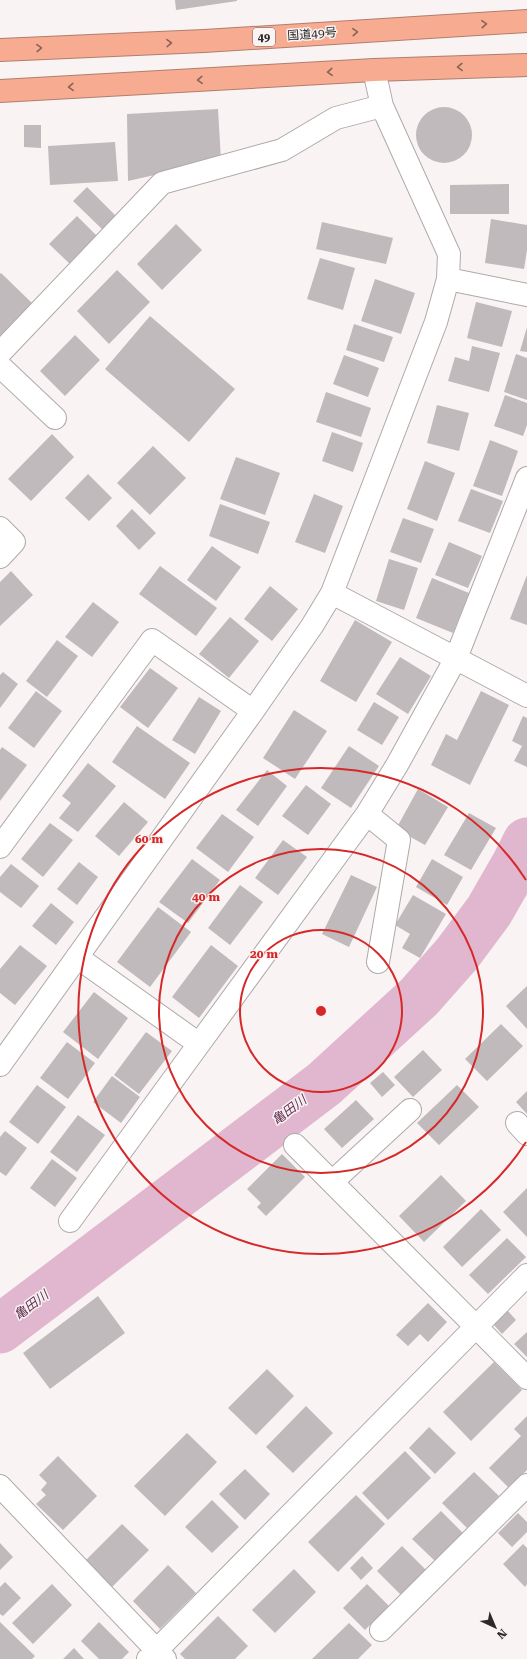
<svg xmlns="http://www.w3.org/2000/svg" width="527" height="1659" font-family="'Roboto Serif','Noto Sans JP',serif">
<rect width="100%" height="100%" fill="#f9f3f3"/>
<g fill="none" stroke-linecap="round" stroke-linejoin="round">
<path stroke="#e0b7ce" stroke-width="49" d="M0 1329 324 1084 419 997 457 954 489 911 516 864 527 842"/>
</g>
<path fill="#c0babc" d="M175 0H237V1L176 10Z
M416 135a28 28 0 1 1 56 0a28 28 0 1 1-56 0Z
M218 109 221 160 128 181 127 114Z
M24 125H41V148L24 147Z
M115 142 118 181 50 185 48 146Z
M509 184V214H450V185Z
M87 187 117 217 103 230 73 201Z
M77 216 98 237 71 265 49 244Z
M491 219 527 225V250L524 269 485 263Z
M322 222 393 238 386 264 316 249Z
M176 224 202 250 162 290 137 264Z
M320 258 355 268 343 310 307 299Z
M117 270 150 302 109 344 77 311Z
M1 273 32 303 0 336V274Z
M375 279 415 293 401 334 361 321Z
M476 302 512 311 502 347 467 338Z
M150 316 235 389 189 442 105 369Z
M354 324 393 337 384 362 346 350Z
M527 327V352L520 351Z
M75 335 100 360 65 396 40 371Z
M472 346 500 353 489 392 448 381 455 357 469 361Z
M516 354 527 358V400L504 392Z
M344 355 379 368 368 397 333 384Z
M326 392 371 408 361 437 316 422Z
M505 395 527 403V425L523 436 494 426Z
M437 405 469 413 459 451 427 443Z
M332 432 363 443 353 472 322 461Z
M52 434 74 457 31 501 8 479Z
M490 440 518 451 502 496 473 486Z
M153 446 186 478 150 515 117 483Z
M236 457 280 473 265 515 220 499Z
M425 461 455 473 437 521 407 509Z
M88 474 112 498 89 521 65 498Z
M471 489 503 501 490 533 458 521Z
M314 494 343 506 325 553 295 542Z
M220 504 270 522 258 554 209 536Z
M132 509 156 533 139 550 116 526Z
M403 518 434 529 421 563 390 552Z
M449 542 482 556 468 588 435 575Z
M212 546 241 567 216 601 187 580Z
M389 559 418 568 404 610 376 601Z
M160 566 217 608 196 636 139 594Z
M11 571 33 595 0 626V582Z
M527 575V625L510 619Z
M432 578 469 593 453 633 416 618Z
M270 586 298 609 272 641 244 619Z
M93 602 119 622 92 657 65 637Z
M230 617 259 641 229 678 199 654Z
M355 620 392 642 356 702 320 681Z
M57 640 78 656 47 697 26 681Z
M400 657 431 676 408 714 376 694Z
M150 668 178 688 148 728 120 707Z
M3 672 18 684 0 708V675Z
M36 691 62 711 34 748 8 728Z
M481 691 509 705 470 785 431 765 446 734 457 740Z
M199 697 221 711 195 754 172 740Z
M374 702 399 717 382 745 357 730Z
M294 710 327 731 295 779 263 758Z
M523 716 527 718V767L514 761 522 746 512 741Z
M137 726 190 763 165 799 112 762Z
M349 746 379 766 351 808 321 788Z
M2 747 27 765 0 801V750Z
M88 763 116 786 78 832 59 818 71 803 62 796Z
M267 770 287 786 258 826 236 810Z
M306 785 331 804 308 835 282 816Z
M418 789 448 807 425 845 396 829Z
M124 802 148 822 119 856 95 836Z
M469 813 496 828 471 870 444 855Z
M222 814 254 837 228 872 196 848Z
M50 823 73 840 43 877 21 859Z
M283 840 307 857 278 895 255 878Z
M192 859 220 880 188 923 159 902Z
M432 859 463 877 447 905 416 887Z
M79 862 98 877 77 905 57 889Z
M11 864 39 886 21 908 0 892V877Z
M351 875 377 887 349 947 322 934Z
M240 885 263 902 230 945 208 928Z
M413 895 446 914 420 958 402 948 410 934 395 925Z
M51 903 74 922 56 945 32 926Z
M158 907 191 932 150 987 117 962Z
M20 945 47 966 15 1005 0 993V969Z
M211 945 238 966 199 1018 172 997Z
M527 986V1029L506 1006Z
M94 992 128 1018 98 1059 63 1032Z
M501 1024 523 1046 487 1081 465 1059Z
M146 1032 172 1051 139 1094 114 1075Z
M67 1042 95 1063 68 1099 40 1078Z
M423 1050 442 1070 413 1097 394 1077Z
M383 1072 395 1085 382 1097 370 1083Z
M112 1076 140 1097 121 1123 93 1102Z
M37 1085 66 1107 38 1144 9 1122Z
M457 1085 479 1107 439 1145 417 1123Z
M527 1091V1114L516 1102Z
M356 1100 374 1119 342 1148 324 1129Z
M78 1115 105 1135 77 1172 50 1152Z
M5 1131 27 1148 6 1176 0 1172V1137Z
M282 1154 305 1177 266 1216 257 1207 261 1203 247 1189Z
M52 1159 77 1178 55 1207 30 1188Z
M441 1175 466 1201 424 1242 399 1216Z
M527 1188V1237L503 1212Z
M481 1209 501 1230 462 1267 443 1247Z
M507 1238 526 1257 488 1294 469 1275Z
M98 1296 125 1333 50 1389 23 1353Z
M428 1303 447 1322 428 1342 420 1334 408 1346 396 1335Z
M507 1310 516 1320 502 1334 493 1324Z
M527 1332V1357L514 1344Z
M494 1362 522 1390 471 1441 443 1412Z
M267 1369 294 1396 256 1435 228 1408Z
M306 1406 333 1433 293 1473 266 1447Z
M527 1416V1470L509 1488 489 1468 521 1436 514 1429Z
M429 1427 456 1453 435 1474 409 1448Z
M187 1433 217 1462 165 1516 134 1486Z
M405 1451 431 1478 388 1520 362 1493Z
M58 1456 97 1496 63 1530 36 1504 46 1495 41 1490 47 1483 39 1475Z
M245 1469 270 1494 245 1520 219 1494Z
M474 1472 499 1496 467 1528 442 1503Z
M356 1495 385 1524 338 1572 308 1542Z
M212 1500 239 1527 212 1553 185 1527Z
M441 1511 463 1533 435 1561 412 1539Z
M518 1513 527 1522V1532L512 1547 498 1533Z
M122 1524 149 1550 112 1587 86 1560Z
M0 1543 13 1557 0 1570Z
M523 1544 527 1548V1584L525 1587 503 1564Z
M402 1546 427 1571 402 1596 377 1571Z
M362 1556 373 1568 361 1580 350 1568Z
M168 1565 196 1593 160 1629 133 1601Z
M294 1569 316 1592 275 1633 252 1610Z
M5 1582 21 1598 3 1616 0 1614V1587Z
M52 1584 72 1605 33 1644 12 1623Z
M367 1584 389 1606 365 1630 343 1608Z
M218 1616 248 1646 235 1659H185L180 1654Z
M0 1622 35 1656 32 1659H0Z
M99 1622 129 1652 122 1659H99L81 1641Z
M349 1623 372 1645 358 1659H312Z
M74 1648 84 1659H63Z"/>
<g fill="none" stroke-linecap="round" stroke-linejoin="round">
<defs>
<path id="street" d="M448 279 527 295
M0 353 162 183 282 150 336 118 382 106
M0 366 55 418
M0 528 14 542 0 557
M332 593 527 696
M367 814 399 840 378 962
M0 847 152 640 253 711
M77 957 199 1044 367 814 397 765 456 658 527 478
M0 1065 253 711 312 626 332 593 436 322 448 279 449 254 382 106 374 70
M517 1123 527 1134
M295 1145 527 1378
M332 1182 410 1110
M70 1221 199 1044
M0 1486 165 1659
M381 1630 527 1485
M148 1659 527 1275"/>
<path id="highway" d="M0 50 204 41 527 21
M0 91 374 70 527 65"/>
</defs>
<use href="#street" stroke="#afa9a9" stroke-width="24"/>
<use href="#highway" stroke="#b07e6d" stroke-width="24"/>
<use href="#street" stroke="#fff" stroke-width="22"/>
<use href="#highway" stroke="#f7ac91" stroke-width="22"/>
</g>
<defs><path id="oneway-chevron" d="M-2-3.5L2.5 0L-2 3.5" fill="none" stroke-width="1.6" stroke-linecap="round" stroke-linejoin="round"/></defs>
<g stroke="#876458">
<use href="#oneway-chevron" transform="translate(484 24) rotate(-4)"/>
<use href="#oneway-chevron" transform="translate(355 32) rotate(-4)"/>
<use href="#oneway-chevron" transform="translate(169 43) rotate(-2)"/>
<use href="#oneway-chevron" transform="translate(39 48) rotate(-2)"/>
<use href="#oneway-chevron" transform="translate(460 67) rotate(178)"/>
<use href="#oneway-chevron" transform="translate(330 72) rotate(177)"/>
<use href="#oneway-chevron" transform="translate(200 80) rotate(177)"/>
<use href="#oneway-chevron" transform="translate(71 87) rotate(177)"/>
</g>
<g fill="none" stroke="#d62828" stroke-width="2">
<circle cx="321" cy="1011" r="81"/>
<circle cx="321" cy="1011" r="162"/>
<path d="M526 1142A243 243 0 1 1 526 880"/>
</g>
<g text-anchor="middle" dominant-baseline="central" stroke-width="3" stroke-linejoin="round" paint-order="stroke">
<rect fill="#f9f3f3" stroke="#6a6666" stroke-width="1" x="253" y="28" width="22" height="18" rx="3"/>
<g font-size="11" font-weight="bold" fill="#2c2a2a">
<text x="264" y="37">49</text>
</g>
<g font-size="12" fill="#2c2a2a" stroke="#f9f3f3">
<text transform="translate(312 34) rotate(-4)">国道49号</text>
</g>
<g font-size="13" font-style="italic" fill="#673354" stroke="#f9f3f3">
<text transform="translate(289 1110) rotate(-37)">亀田川</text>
<text transform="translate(31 1305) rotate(-37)">亀田川</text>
</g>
</g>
<circle cx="321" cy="1011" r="6" fill="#d62828" stroke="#f9f3f3" stroke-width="2"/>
<g font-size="12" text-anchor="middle" font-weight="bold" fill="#d62828" stroke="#f9f3f3" stroke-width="3" stroke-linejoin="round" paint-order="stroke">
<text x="149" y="843">60 m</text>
<text x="206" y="901">40 m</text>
<text x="264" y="958">20 m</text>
</g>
<g transform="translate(495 1627) rotate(136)" stroke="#f9f3f3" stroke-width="3" paint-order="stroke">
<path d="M0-3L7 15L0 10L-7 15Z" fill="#2c2a2a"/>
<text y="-6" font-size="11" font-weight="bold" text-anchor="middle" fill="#2c2a2a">N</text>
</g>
</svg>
